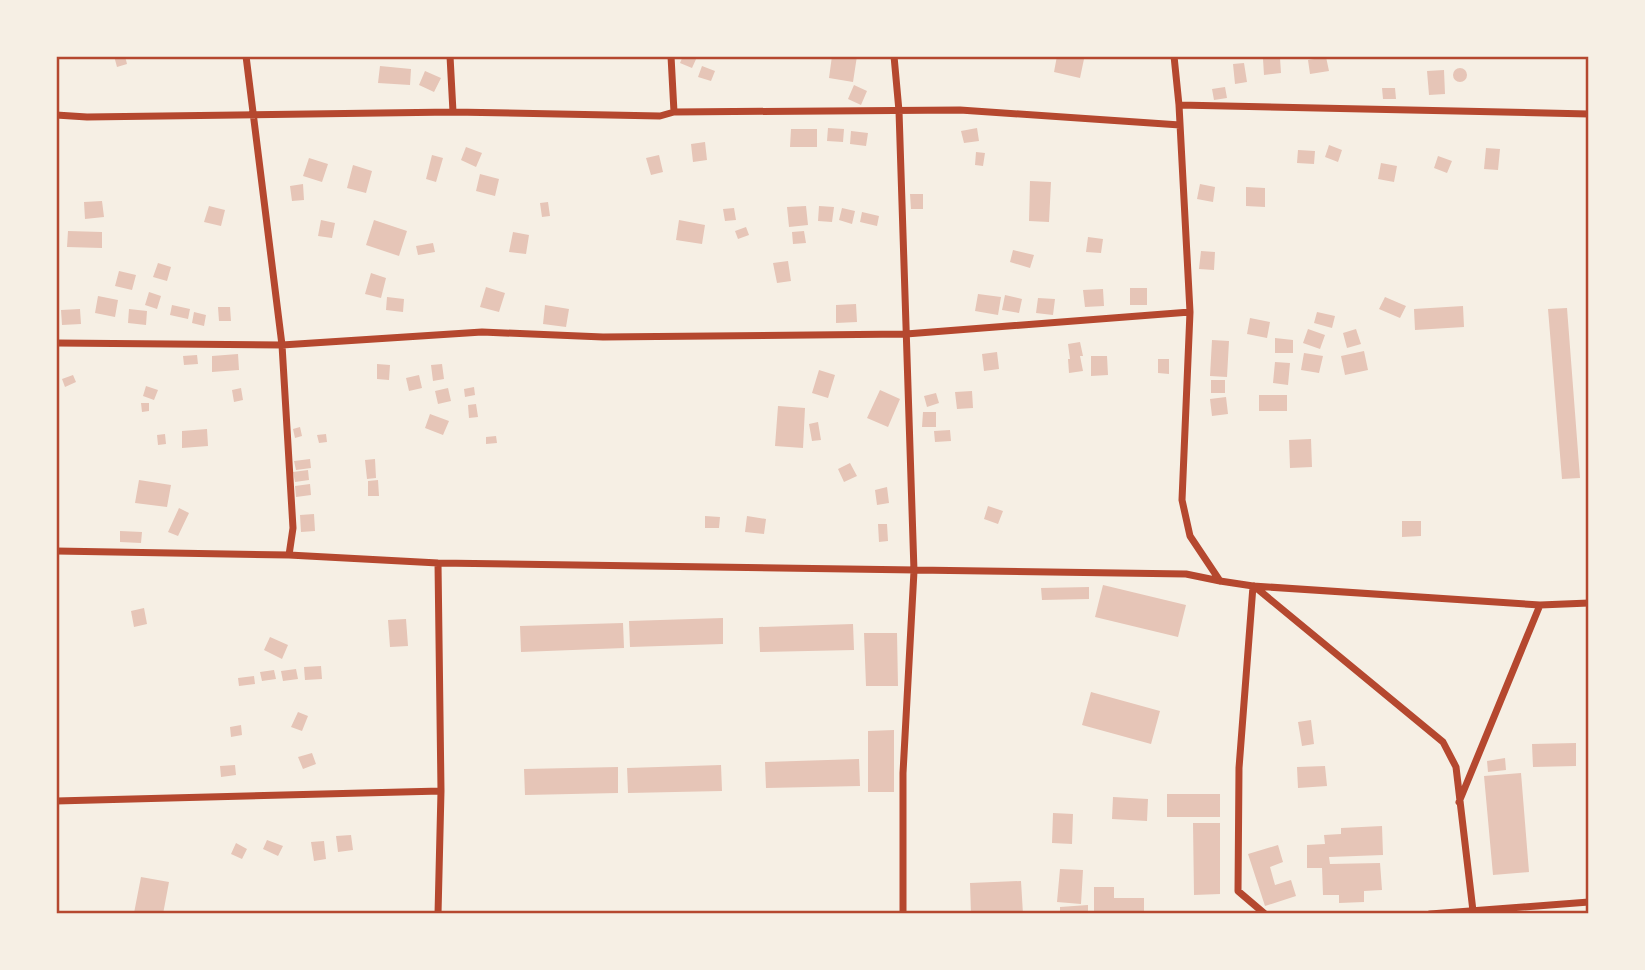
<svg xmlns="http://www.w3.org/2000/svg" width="1645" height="970" font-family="'Varela Round',sans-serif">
<rect width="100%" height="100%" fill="#f6efe4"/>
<path fill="#e6c5b7" d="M114 56H125L127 64 117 67Z
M683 56 697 57 692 68 680 63Z
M832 56H857L853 82 829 78Z
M1057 56H1072L1084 59 1080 78 1054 72Z
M1326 57 1329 71 1310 74 1308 60Z
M1280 58 1281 73 1264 75 1263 59Z
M1244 63 1247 82 1235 84 1233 64Z
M380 66 411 69 410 85 378 83Z
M702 66 715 71 711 81 698 77Z
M1453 75a7 7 0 1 1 14 0a7 7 0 1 1-14 0Z
M1444 70 1445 94 1429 95 1427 71Z
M425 71 441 78 434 92 419 85Z
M854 85 867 91 861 105 848 99Z
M1225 87 1227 98 1214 100 1212 89Z
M1382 88H1395L1396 99H1383Z
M828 128 844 129 843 142 827 141Z
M977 128 979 141 964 143 961 131Z
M791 129H817V147H790Z
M851 131 868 133 866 146 850 144Z
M705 142 707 160 693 162 691 144Z
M1329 145 1342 150 1338 162 1325 157Z
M466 147 482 153 476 167 461 160Z
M1486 148 1500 149 1498 170 1484 169Z
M1298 150 1315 151 1314 164 1297 163Z
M976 152 985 153 983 166 975 165Z
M432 155 443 158 436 182 426 179Z
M659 155 663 172 651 175 646 158Z
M1438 156 1452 161 1447 173 1434 168Z
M309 158 328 164 322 182 303 176Z
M1381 163 1397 166 1394 182 1378 179Z
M353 165 372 171 366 193 347 188Z
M480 174 499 179 495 196 476 191Z
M1030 181 1051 182 1049 222 1029 221Z
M303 184 304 200 292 201 290 186Z
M1200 184 1215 187 1213 202 1197 199Z
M1246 187 1265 188V207L1246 206Z
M910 194H923V209H911Z
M102 201 104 217 85 219 84 202Z
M548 202 550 216 542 217 540 203Z
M209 206 225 210 221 226 204 222Z
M806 206 808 225 789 227 787 207Z
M819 206 834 207 832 222 818 221Z
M734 208 736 220 725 221 723 209Z
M842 208 855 211 852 224 839 220Z
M862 212 879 216 877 226 860 222Z
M321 220 335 223 332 238 318 236Z
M374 220 407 231 399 256 366 245Z
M679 220 705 225 702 244 676 240Z
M746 227 749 235 738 239 735 231Z
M68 231 102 232V248L67 247Z
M804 231 806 243 793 244 792 232Z
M513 232 529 235 526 254 509 252Z
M1088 237 1103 239 1101 253 1086 252Z
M433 243 435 252 418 255 416 246Z
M1013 250 1034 255 1030 268 1010 262Z
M1201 251 1215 252 1214 270 1199 269Z
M788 261 791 281 777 283 773 263Z
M158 263 171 267 167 281 153 277Z
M119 271 136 275 132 290 115 286Z
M371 273 386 278 381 298 365 294Z
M486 287 505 293 499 312 480 307Z
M1130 288H1147V305H1130Z
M1103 289 1104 306 1085 307 1083 290Z
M149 292 161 296 157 309 145 305Z
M978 294 1001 297 998 315 975 311Z
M1005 295 1022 299 1019 313 1002 310Z
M98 296 118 300 115 317 95 313Z
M387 297 404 299 403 312 386 310Z
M1385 297 1406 306 1400 318 1379 309Z
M1038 298 1055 299 1053 315 1036 313Z
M856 304 857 322 836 323V305Z
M172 305 190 309 188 319 170 315Z
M545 305 569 309 566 327 543 324Z
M1463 306 1464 327 1415 330 1414 309Z
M218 307H230L231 321H219Z
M1567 308 1580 478 1562 479 1548 309Z
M80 309 81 324 62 325 61 310Z
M129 309 147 311 146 325 128 323Z
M194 312 206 315 204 326 192 323Z
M1317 312 1335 316 1332 328 1314 323Z
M1250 318 1270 322 1267 338 1247 334Z
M1308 329 1325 335 1320 349 1303 343Z
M1356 329 1361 344 1347 348 1343 333Z
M1275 338 1293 340V353H1275Z
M1212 340 1229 341 1227 377 1210 376Z
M1080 342 1083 356H1080L1083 371 1069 373 1068 359H1070L1068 344Z
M1364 351 1368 370 1345 375 1341 356Z
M997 352 999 369 984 371 982 354Z
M1304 353 1323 356 1319 373 1301 370Z
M238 354 239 370 212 372V356Z
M197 355 198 364 184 365 183 356Z
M1091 356H1107L1108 375 1091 376Z
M1158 359H1169V374L1158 373Z
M1275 362 1290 363 1288 385 1273 383Z
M377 364 390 365 389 380 377 379Z
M442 364 444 379 433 381 431 365Z
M819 370 835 375 828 398 812 393Z
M73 375 76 382 65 387 62 379Z
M419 375 422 388 409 391 406 378Z
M1211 380H1225V393H1211Z
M146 386 158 390 154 400 143 396Z
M474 387 475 395 465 397 464 389Z
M241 388 243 400 234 402 232 390Z
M448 388 451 401 438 404 435 391Z
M880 390 900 399 888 427 867 418Z
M972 391 973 408 957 409 955 392Z
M936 393 939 403 927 407 924 396Z
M1259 395H1287V411H1259Z
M1226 397 1228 414 1212 416 1210 399Z
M141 403H149V411L142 412Z
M476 404 478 417 469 418 468 405Z
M778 406 805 408 803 448 775 446Z
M923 412H936V427H922Z
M430 414 449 421 443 435 425 428Z
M818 422 821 440 812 441 809 424Z
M300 427 302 436 295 438 293 429Z
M207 429 208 446 182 448V431Z
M950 430 951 441 935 442 934 431Z
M165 434 166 444 158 445 157 435Z
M326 434 327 442 319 443 317 435Z
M496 436 497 443 486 444V437Z
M1311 439 1312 467 1290 468 1289 440Z
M310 459 311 468 296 470 294 461Z
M375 459 376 478 367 479 365 460Z
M850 463 857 476 844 482 838 469Z
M308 470 309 480 295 482 293 472Z
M139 480 171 485 167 507 135 503Z
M378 480 379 496H368V481Z
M310 484 311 495 296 497 295 486Z
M887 487 889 503 877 505 875 490Z
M988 506 1003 511 998 524 984 519Z
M179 508 189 513 178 536 168 532Z
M314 514 315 531 301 532 300 515Z
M705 516 720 517 719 528H705Z
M747 516 766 519 764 534 745 532Z
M1402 521H1421V536L1402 537Z
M878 524H887L888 541 879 542Z
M120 531 142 532 141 543 120 542Z
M1103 585 1186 605 1178 637 1095 617Z
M1089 587V599L1042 600 1041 588Z
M144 608 147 624 134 627 131 611Z
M723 618V644L630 647 629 621Z
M406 619 408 646 390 647 388 620Z
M623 623 624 648 521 652 520 626Z
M853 624 854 650 760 652 759 627Z
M864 633H897L898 686H866Z
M270 637 288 645 282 659 264 650Z
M321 666 322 679 305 680 304 667Z
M296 669 298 679 283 681 281 671Z
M274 670 276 679 262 681 260 672Z
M254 676 255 684 239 686 238 678Z
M1091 692 1160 711 1151 744 1082 725Z
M298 712 308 716 302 731 291 727Z
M1311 720 1314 744 1302 746 1298 722Z
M241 725 242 735 231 737 230 727Z
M894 730V792H868V731Z
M1576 743V766L1533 767 1532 744Z
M312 753 316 764 303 769 298 757Z
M1505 758 1506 770 1488 772 1487 761Z
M859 759 860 786 766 788 765 762Z
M235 765 236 775 221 777 220 766Z
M721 765 722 791 628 793 627 768Z
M1325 766 1327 786 1298 788 1297 767Z
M618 767V793L525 795 524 769Z
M1521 773 1529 872 1493 875 1484 776Z
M1167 794H1220V817H1167Z
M1113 797 1148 799 1147 821 1112 819Z
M1053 813 1073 814 1072 844 1052 843Z
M1193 823H1220V894L1194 895Z
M1382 826 1383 855 1329 857 1330 864 1380 863 1382 890 1364 891V902L1339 903V895H1323L1322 868H1307V845L1325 844 1324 835 1341 834V828Z
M351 835 353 850 338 852 336 836Z
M267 840 283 846 278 856 263 849Z
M324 841 326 859 314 861 311 842Z
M236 843 247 849 242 859 231 854Z
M1278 845 1283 862 1270 867 1275 885 1291 880 1296 896 1265 906 1248 854Z
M1060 869 1083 870 1081 904 1057 902Z
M141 877 169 882 163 914 134 913Z
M1021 881 1023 914H971L970 883Z
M1094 887H1114V898H1144V914H1094Z
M1088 905V914H1060V907Z"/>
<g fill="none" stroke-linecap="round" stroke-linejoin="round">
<path stroke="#b5482f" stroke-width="7" d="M246 56 282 345 293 528 289 555
M450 56 453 112
M671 56 674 112
M894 56 899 111 914 571 903 773V914
M1174 56 1179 105 1190 312 1182 500 1190 536 1220 581
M1179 105 1589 114
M56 115 87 117 453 112 660 116 674 112 960 110 1180 125
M56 343 282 345 482 332 603 337 906 334 1190 312
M56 551 289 555 438 563 1186 574 1220 581 1253 586 1540 605 1589 603
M438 563 441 791 438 914
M1253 586 1239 768 1238 891 1265 914
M1254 586 1443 742 1456 767 1473 911
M56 801 441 791
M1459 802 1540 605
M1430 914 1589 902"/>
</g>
<rect width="1645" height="970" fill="none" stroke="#f6efe4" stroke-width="116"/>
<rect x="58" y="58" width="1529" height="854" fill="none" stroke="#b5482f" stroke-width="2.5"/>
</svg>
